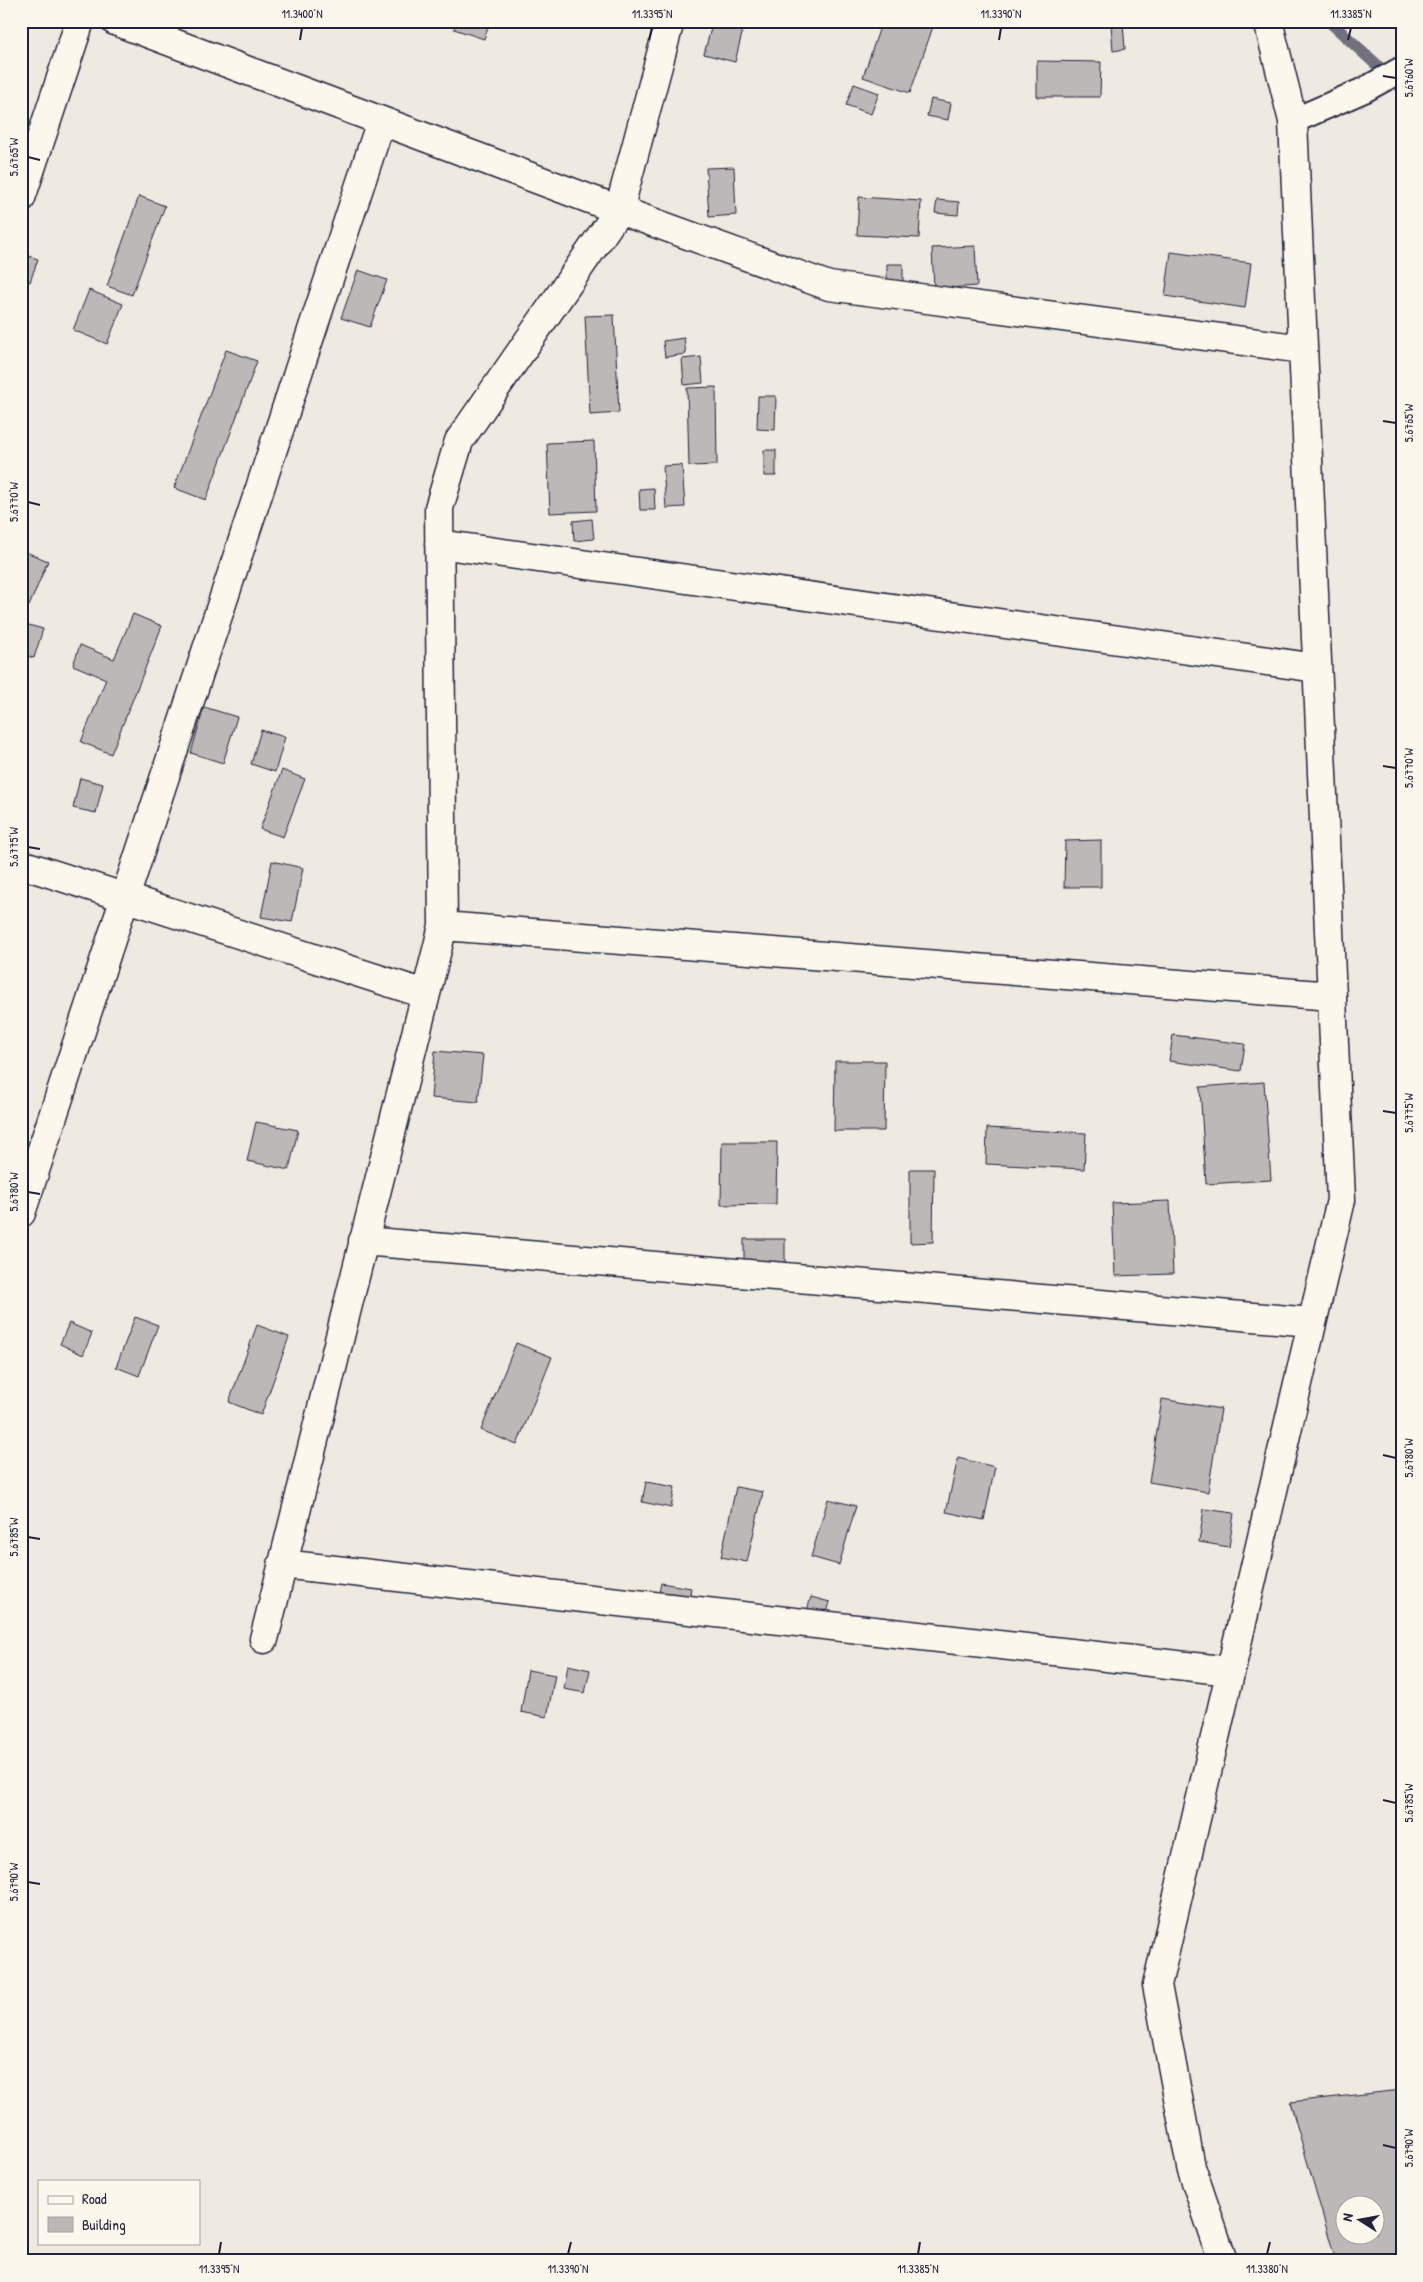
<svg xmlns="http://www.w3.org/2000/svg" width="1423" height="2282" font-family="'Patrick Hand',sans-serif">
<rect width="100%" height="100%" fill="#eeeae2"/>
<filter id="ink" filterUnits="userSpaceOnUse"><feTurbulence type="fractalNoise" baseFrequency=".02" numOctaves="2"/><feDisplacementMap in="SourceGraphic" scale="10" xChannelSelector="R" yChannelSelector="G"/><feConvolveMatrix kernelMatrix="1 2 1 2 8 2 1 2 1" color-interpolation-filters="sRGB"/></filter>
<g filter="url(#ink)">
<g fill="none" stroke-linecap="round" stroke-linejoin="round">
<path stroke="#716f7c" stroke-width="12" d="M1329 21 1402 88"/>
</g>
<path fill="#bcb8b8" stroke="#22223b" fill-rule="evenodd" d="M457 21H490L484 39 454 29Z
M713 21H745L735 62 704 54Z
M882 21H935L910 93 863 77Z
M1123 23 1125 49 1113 51 1111 24Z
M1037 61 1101 62 1100 97H1037Z
M854 84 879 93 871 114 846 105Z
M931 99 951 103 948 120 927 116Z
M734 167 736 215 709 217 706 168Z
M139 196 165 206 132 295 107 286Z
M859 197 921 201 919 238 857 235Z
M937 200 959 202 958 215 935 213Z
M975 246 977 286 934 289 932 248Z
M1171 252 1251 263 1245 308 1165 296Z
M21 254 38 259 30 282 21 279Z
M887 264H903V282H887Z
M358 270 387 280 370 327 341 318Z
M89 290 123 304 107 344 73 330Z
M614 315 619 413 590 415 585 316Z
M684 338 686 354 665 357 663 341Z
M226 350 257 361 206 500 174 488Z
M701 357 703 383 684 385 682 359Z
M716 387 717 465 689 466 687 388Z
M758 396H776L775 430 757 429Z
M594 441 596 511 550 513 547 443Z
M764 450H776V476H764Z
M682 465 685 507 666 508 663 466Z
M654 488 655 510H640L639 489Z
M592 519 594 539 574 541 573 521Z
M21 550 48 561 29 606 21 603Z
M133 614 162 626 111 754 81 742 106 679 73 665 80 645 114 659Z
M21 623 43 629 34 658 21 654Z
M204 707 237 717 223 763 191 753Z
M261 730 285 737 275 772 251 764Z
M282 770 305 779 283 837 260 829Z
M80 778 103 784 96 813 73 808Z
M1101 840V887H1064L1065 841Z
M272 861 303 868 292 922 261 917Z
M1173 1035 1245 1044 1241 1071 1169 1061Z
M435 1051 483 1055 478 1102 431 1098Z
M835 1061H885L884 1131H834Z
M1264 1082 1271 1180 1206 1184 1200 1087Z
M256 1122 298 1130 289 1170 247 1161Z
M987 1128 1086 1133 1084 1169 986 1164Z
M722 1142H777L776 1204 721 1205Z
M910 1169H934L933 1242 910 1243Z
M1170 1201 1173 1274 1115 1276 1112 1203Z
M744 1239H785V1270H744Z
M135 1317 158 1325 139 1376 116 1367Z
M69 1323 92 1333 83 1355 60 1344Z
M257 1325 289 1337 261 1415 229 1402Z
M516 1343 552 1357 517 1445 481 1430Z
M1162 1399 1221 1409 1208 1492 1149 1482Z
M958 1458 995 1467 984 1520 946 1512Z
M646 1482 675 1487 671 1508 642 1502Z
M736 1487 763 1492 747 1562 721 1557Z
M828 1499 856 1506 839 1565 811 1557Z
M1204 1509 1234 1513 1229 1547 1199 1542Z
M661 1583 691 1588 687 1609 657 1603Z
M811 1597 830 1602 824 1623 805 1617Z
M568 1665 590 1670 585 1693 564 1689Z
M528 1670 555 1675 547 1717 521 1712Z
M1402 2090V2261H1336L1290 2102ZM1346 2204H1376V2234H1346Z"/>
<g fill="none" stroke-linecap="round" stroke-linejoin="round">
<defs>
<path id="service" d="M1293 121 1364 90 1402 69"/>
<path id="minor" d="M115 21 619 210 829 286 1303 349
M21 198 80 21
M439 544 1317 668
M21 864 425 994
M443 926 1332 996
M21 1213 381 121
M363 1241 1312 1322
M282 1564 1230 1671
M264 1639 443 926 439 508 459 441 619 210 670 21
M1223 2261 1191 2167 1157 1985 1341 1200 1293 121 1268 21"/>
</defs>
<use href="#service" stroke="#22223b" stroke-width="28"/>
<use href="#minor" stroke="#22223b" stroke-width="31"/>
<use href="#service" stroke="#fbf7ec" stroke-width="24"/>
<use href="#minor" stroke="#fbf7ec" stroke-width="28"/>
</g>
</g>
<path fill="none" stroke="#22223b" stroke-width="2" d="M300 40 302 28M649 40 652 28M999 40 1001 28M1348 40 1351 28M1383 76 1396 78M28 157 40 160M1383 421 1396 423M28 502 40 505M1383 766 1396 768M28 847 40 849M1383 1111 1396 1113M28 1192 40 1194M1383 1455 1396 1458M28 1537 40 1539M1383 1800 1396 1803M28 1882 40 1884M1383 2145 1396 2148M219 2254 221 2242M568 2254 571 2242M918 2254 920 2242M1267 2254 1270 2242"/>
<rect width="1423" height="2282" fill="none" stroke="#fbf7ec" stroke-width="55"/>
<rect x="38" y="2180" width="162" height="65" fill="#fbf7ec" stroke="#a4a2a5"/>
<rect x="48" y="2196" width="25" height="8" fill="#fbf7ec" stroke="#a4a2a5"/>
<text x="82" y="2204" font-size="15" fill="#22223b">Road</text>
<rect x="48" y="2217" width="25" height="15" fill="#bcb8b8" stroke="#a4a2a5"/>
<text x="82" y="2230" font-size="15" fill="#22223b">Building</text>
<g transform="translate(1360 2220) rotate(281)"><circle r="24" fill="#fbf7ec" stroke="#a4a2a5"/>
<path d="M0-4L9 19L0 12L-9 19Z" fill="#22223b"/>
<text y="-8" font-size="14" font-weight="bold" text-anchor="middle" fill="#22223b">N</text>
</g>
<rect x="28" y="28" width="1368" height="2226" fill="none" stroke="#22223b" stroke-width="2"/>
<g font-size="12" text-anchor="middle" fill="#22223b">
<text x="302" y="18">11.3400°N</text>
<text x="652" y="18">11.3395°N</text>
<text x="1001" y="18">11.3390°N</text>
<text x="1351" y="18">11.3385°N</text>
<text transform="translate(1409 78) rotate(-90)" y="4">5.6760°W</text>
<text transform="translate(14 157) rotate(-90)" y="4">5.6765°W</text>
<text transform="translate(1409 423) rotate(-90)" y="4">5.6765°W</text>
<text transform="translate(14 502) rotate(-90)" y="4">5.6770°W</text>
<text transform="translate(1409 768) rotate(-90)" y="4">5.6770°W</text>
<text transform="translate(14 847) rotate(-90)" y="4">5.6775°W</text>
<text transform="translate(1409 1113) rotate(-90)" y="4">5.6775°W</text>
<text transform="translate(14 1192) rotate(-90)" y="4">5.6780°W</text>
<text transform="translate(1409 1458) rotate(-90)" y="4">5.6780°W</text>
<text transform="translate(14 1537) rotate(-90)" y="4">5.6785°W</text>
<text transform="translate(1409 1803) rotate(-90)" y="4">5.6785°W</text>
<text transform="translate(14 1882) rotate(-90)" y="4">5.6790°W</text>
<text transform="translate(1409 2148) rotate(-90)" y="4">5.6790°W</text>
<text x="219" y="2273">11.3395°N</text>
<text x="568" y="2273">11.3390°N</text>
<text x="918" y="2273">11.3385°N</text>
<text x="1267" y="2273">11.3380°N</text>
</g>
</svg>
